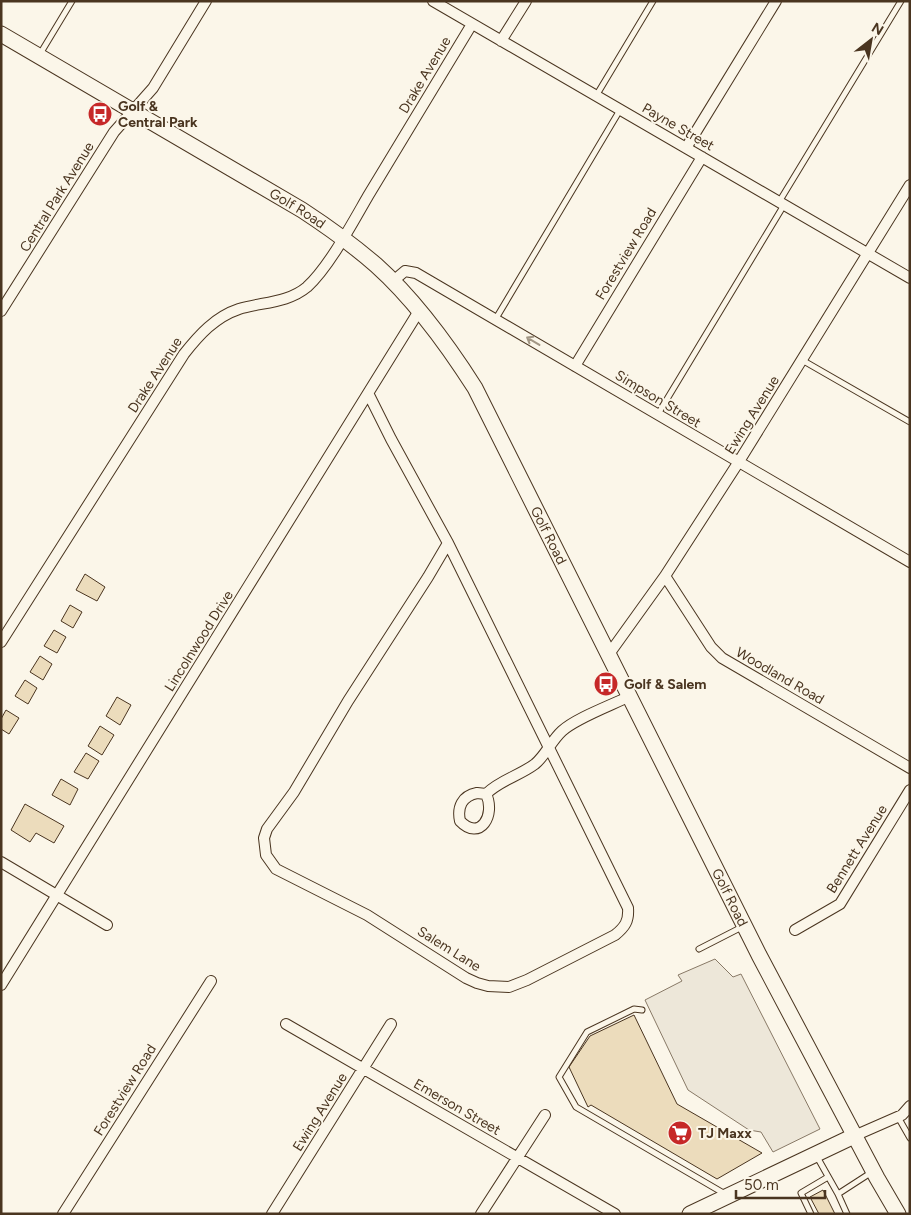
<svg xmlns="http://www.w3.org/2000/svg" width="911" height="1215" font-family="Figtree,sans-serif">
<rect width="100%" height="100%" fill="#fbf6e9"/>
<path fill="#ede7d9" stroke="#887966" d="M715 959 733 977 741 974 820 1129 773 1152 761 1132 749 1130 688 1090 645 1000 682 981 678 975Z"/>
<path fill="#ecdcbc" stroke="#4a3520" d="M85 574 105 587 97 601 76 590Z
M70 605 82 612 73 628 61 621Z
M54 630 66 637 57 653 44 646Z
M40 656 52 664 43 680 30 672Z
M25 680 37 688 28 704 15 696Z
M117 697 131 705 120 725 106 716Z
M6 710 19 718 9 734 1 729V719Z
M100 726 114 735 102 755 88 746Z
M86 753 99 761 88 779 74 772Z
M61 779 78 789 70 805 52 795Z
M25 804 64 826 54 843 36 833 30 842 11 830Z
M634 1015 677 1104 762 1153 717 1179 591 1105 588 1107 569 1067 590 1036Z
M823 1190 835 1214H819L810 1197Z"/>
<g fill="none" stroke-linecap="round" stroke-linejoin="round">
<defs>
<path id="lane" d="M40 54 72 1
M596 96 653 1
M779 202 901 1
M495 320 620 110
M802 360 910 422
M658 414 784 205
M699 949 742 927
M642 1010 634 1009 587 1032 559 1077 576 1107 725 1194
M898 1117 910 1138
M816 1155 838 1194
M811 1214 801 1193 828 1177
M847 1214 838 1194 872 1172"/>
<path id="street" d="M433 1 910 278
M501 41 526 1
M686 148 776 1
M392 282 405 271 416 273 910 562
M1 311 114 132 153 88 206 1
M575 366 702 157
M368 393 391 439 448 543 628 908C629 921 625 927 615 935L527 980 509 987 488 986 477 983 466 978 367 915 276 869 266 855 264 838 267 829 294 792 348 701 428 577 448 543
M665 576 711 647 722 658 910 768
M1 642 184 354C199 335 215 317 239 309 262 302 288 303 307 287 329 267 353 222 368 196 403 139 437 81 472 24
M609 654 665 576 738 463 910 185
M477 793 486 794C496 815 480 842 460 821 457 807 462 796 477 793Z
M486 794C500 780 519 776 535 764 546 755 551 741 562 731 576 718 612 705 630 696
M1 862 107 925
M795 930 840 904 910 790
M1 985 419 311
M286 1024 615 1214
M854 1136 902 1115 910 1106
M63 1214 211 981
M272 1214 391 1024
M481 1214 545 1115"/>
<g id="secondary">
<path id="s1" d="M1 34 302 210C328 227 353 245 376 265 415 300 447 344 475 388L759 955 877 1178 898 1214"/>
<path d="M690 1214 854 1136"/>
</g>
</defs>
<use href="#lane" stroke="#4a3520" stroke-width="7"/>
<use href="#street" stroke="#4a3520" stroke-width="12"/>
<use href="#secondary" stroke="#4a3520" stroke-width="17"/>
<use href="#lane" stroke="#fbf6e9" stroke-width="5"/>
<use href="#street" stroke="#fbf6e9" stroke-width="10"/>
<use href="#secondary" stroke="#fbf6e9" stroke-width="15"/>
</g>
<defs><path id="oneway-shaft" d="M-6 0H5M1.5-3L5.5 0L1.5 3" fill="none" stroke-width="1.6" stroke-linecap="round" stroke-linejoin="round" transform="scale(1.25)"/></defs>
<use stroke="#a29684" href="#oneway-shaft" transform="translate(533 341) rotate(-149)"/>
<defs>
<symbol id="bus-disc" viewBox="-11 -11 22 22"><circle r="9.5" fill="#c62828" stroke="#fbf6e9"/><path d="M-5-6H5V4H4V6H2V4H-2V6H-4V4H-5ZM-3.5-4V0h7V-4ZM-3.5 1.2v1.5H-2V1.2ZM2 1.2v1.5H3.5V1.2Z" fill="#fff"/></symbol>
<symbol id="supermarket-disc" viewBox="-11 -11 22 22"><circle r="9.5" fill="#c62828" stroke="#fbf6e9"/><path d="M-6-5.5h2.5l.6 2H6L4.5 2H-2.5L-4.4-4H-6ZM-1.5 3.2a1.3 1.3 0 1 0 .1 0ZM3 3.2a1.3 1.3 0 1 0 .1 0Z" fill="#fff"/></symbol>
</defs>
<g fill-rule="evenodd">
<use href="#bus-disc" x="86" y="100" width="28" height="28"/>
<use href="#bus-disc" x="592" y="670" width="28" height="28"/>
<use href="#supermarket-disc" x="666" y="1119" width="28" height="28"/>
</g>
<g text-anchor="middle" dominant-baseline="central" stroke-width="4" stroke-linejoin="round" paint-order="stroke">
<g font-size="14" fill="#4a3520" stroke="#fbf6e9">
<text transform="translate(425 75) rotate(-59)">Drake Avenue</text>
<text transform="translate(678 127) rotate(30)">Payne Street</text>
<text transform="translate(57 197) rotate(-58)">Central Park Avenue</text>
<text stroke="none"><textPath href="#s1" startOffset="344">Golf Road</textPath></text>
<text transform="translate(626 254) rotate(-59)">Forestview Road</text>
<text transform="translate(155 375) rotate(-57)">Drake Avenue</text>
<text transform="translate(658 399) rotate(31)">Simpson Street</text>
<text transform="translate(752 415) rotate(-58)">Ewing Avenue</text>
<text stroke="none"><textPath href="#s1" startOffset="764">Golf Road</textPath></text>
<text transform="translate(199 641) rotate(-58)">Lincolnwood Drive</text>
<text transform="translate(780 676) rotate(30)">Woodland Road</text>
<text transform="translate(857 849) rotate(-58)">Bennett Avenue</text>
<text stroke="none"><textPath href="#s1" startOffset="1169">Golf Road</textPath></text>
<text transform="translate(449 949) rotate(32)">Salem Lane</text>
<text transform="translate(125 1090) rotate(-58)">Forestview Road</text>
<text transform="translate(457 1107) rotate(30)">Emerson Street</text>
<text transform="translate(320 1112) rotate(-58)">Ewing Avenue</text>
</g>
<g font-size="14" font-weight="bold" fill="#4a3520" stroke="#fbf6e9" text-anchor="start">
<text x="118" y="106">Golf &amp;<tspan x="118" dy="16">Central Park</tspan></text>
<text x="624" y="684">Golf &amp; Salem</text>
<text x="698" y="1133">TJ Maxx</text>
</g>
</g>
<rect width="911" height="1215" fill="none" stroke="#4a3520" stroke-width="5"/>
<g transform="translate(871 40) rotate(31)" stroke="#fbf6e9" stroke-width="4" paint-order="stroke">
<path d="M0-4L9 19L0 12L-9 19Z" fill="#4a3520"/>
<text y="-8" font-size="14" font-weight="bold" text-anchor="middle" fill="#4a3520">N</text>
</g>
<path d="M736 1190v8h89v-8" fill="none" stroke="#4a3520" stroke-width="2.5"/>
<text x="744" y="1190" font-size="15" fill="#4a3520" stroke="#fbf6e9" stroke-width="4" paint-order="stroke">50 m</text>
</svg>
